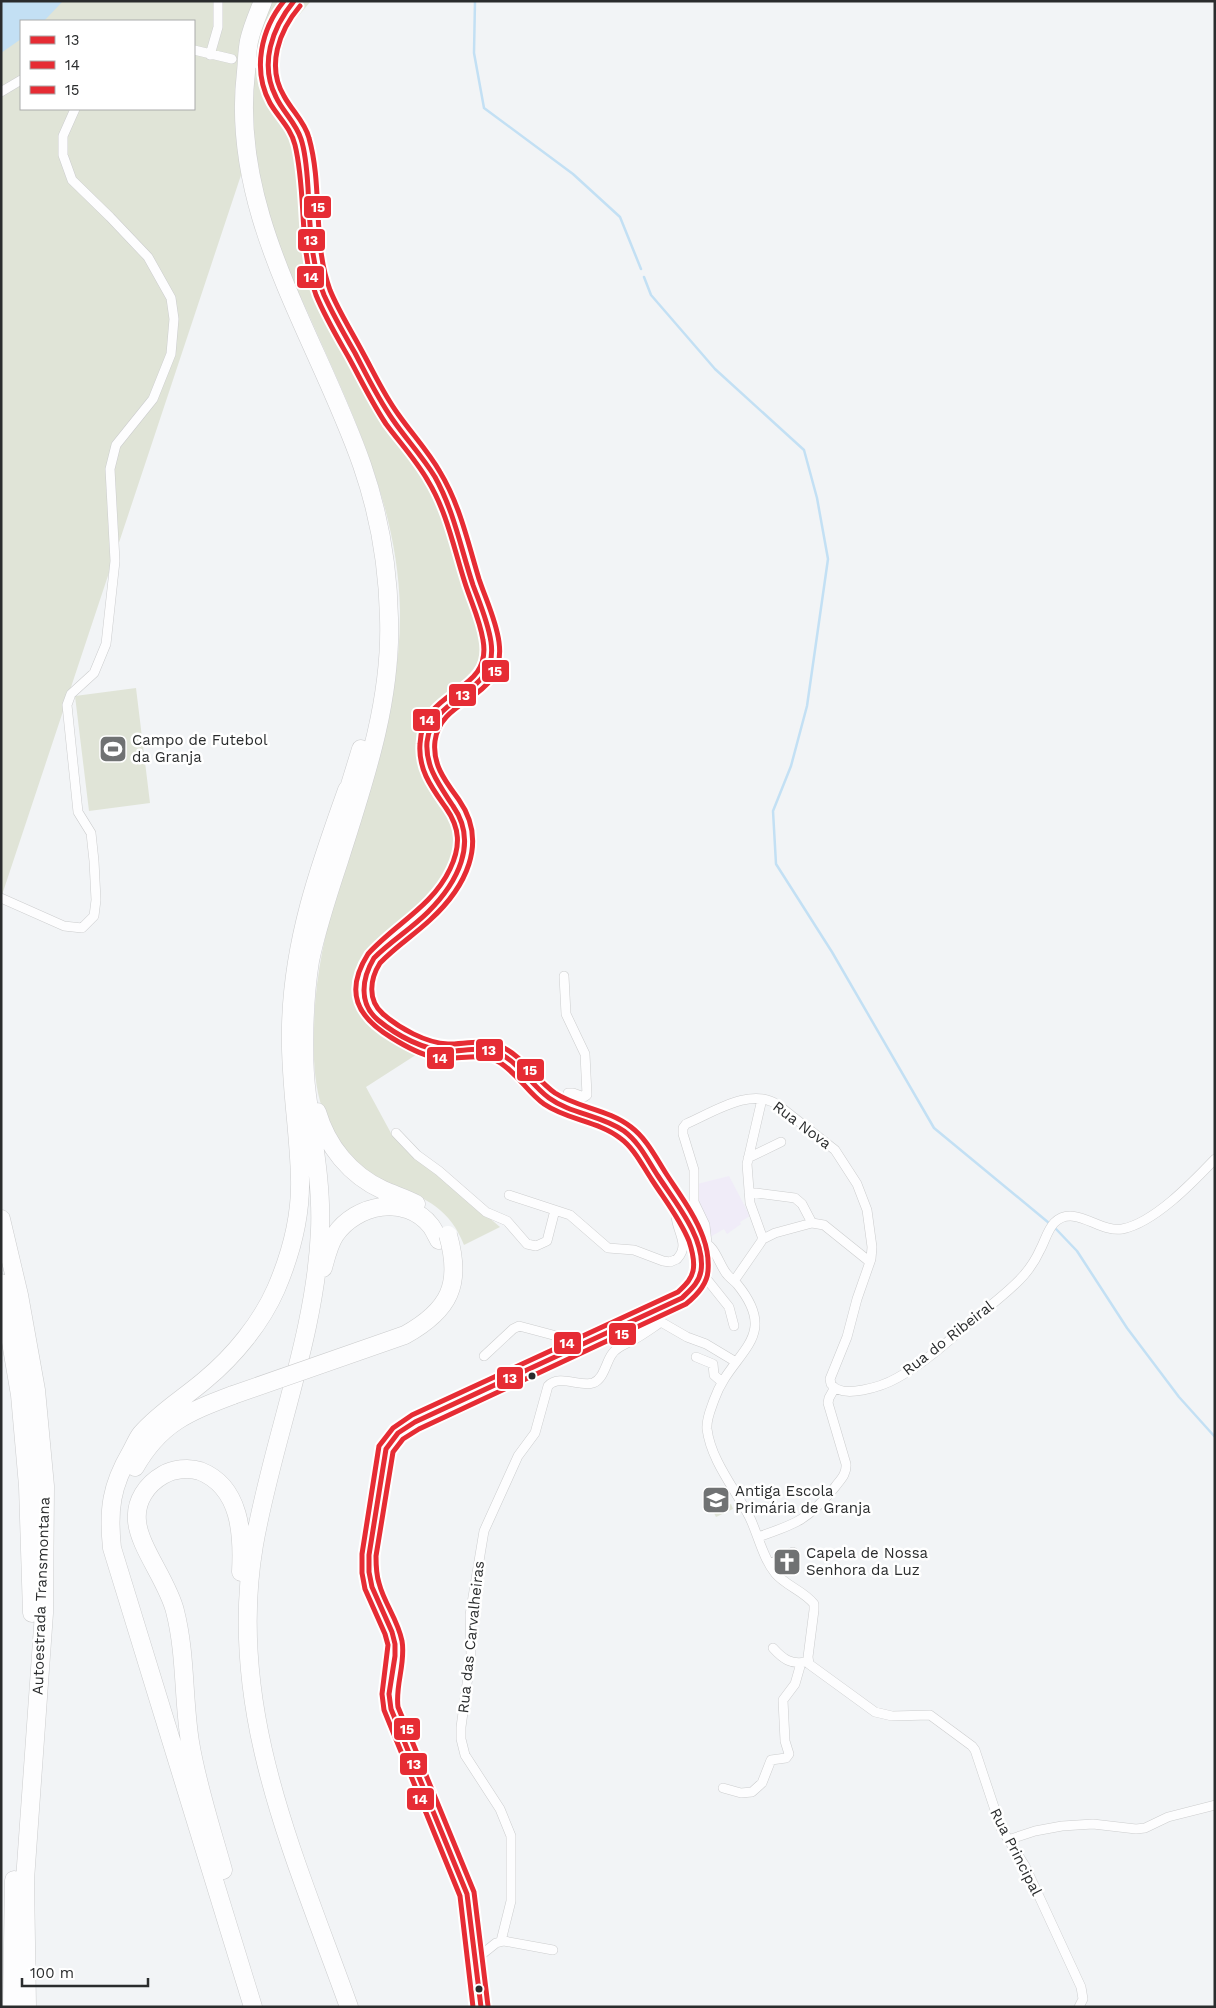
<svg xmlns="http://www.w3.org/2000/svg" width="1216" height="2008" font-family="'Work Sans',sans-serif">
<rect width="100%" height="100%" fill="#f2f4f6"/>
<path fill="#f0ecf8" d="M729 1176 750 1216 740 1222 741 1224 727 1234 724 1229 710 1237V1224L697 1200V1184Z"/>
<path fill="#e0e4d7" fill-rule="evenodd" d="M1 1H311L289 27 267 97 297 140 311 277 315 292 380 415 426 477 435 492 484 640C482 684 431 692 420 730 412 758 424 785 440 807 446 815 454 823 457 832 461 846 453 872 446 883 440 894 428 903 420 911 400 933 379 956 358 978 348 1023 390 1034 422 1051L366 1087 392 1135 500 1227 464 1245C450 1209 427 1199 393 1185 386 1182 377 1180 371 1175 348 1158 331 1135 322 1108 314 1083 313 1055 314 1029 316 884 402 755 400 610 398 503 349 406 307 311 295 284 280 256 271 227 263 200 258 172 251 145L1 898ZM21 21H194V109H21Z
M136 688 150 803 89 811 75 696Z
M731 1504 733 1509 716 1517 714 1513Z"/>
<path fill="#c3e0f4" d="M1 1H63L44 21H21V39L1 53Z"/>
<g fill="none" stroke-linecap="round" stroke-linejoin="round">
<path stroke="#c3e0f4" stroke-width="2.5" d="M475 1 474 53 484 108 573 174 620 217 641 269
M644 277 651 295 715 369 804 450 817 498 828 559 807 706 791 766 773 811 776 864 832 952 934 1128 1049 1223
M1056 1229 1077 1251 1127 1328 1179 1397 1215 1437"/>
<defs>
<path id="street" d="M194 50 232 59
M210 55 218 27V1
M254 61 267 71
M1 92 21 80
M1 898 64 926 82 928 94 916 96 900 94 861 91 833 78 812 67 705 71 694 94 673 106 644 115 561 110 469 116 445 153 399 171 354 174 319 171 298 148 257 110 217 72 180 63 155V136L75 109
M564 976 566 1014 585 1054 587 1095 584 1097 573 1093H568V1100L574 1109
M762 1099 747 1164 750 1203 763 1239
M396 1133 417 1155 439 1171 486 1212 507 1221 527 1244 536 1246 547 1241 555 1210
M748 1158 781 1142
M749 1192 795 1198 802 1204 812 1223
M509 1195 570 1215 608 1248 634 1250 663 1261 670 1262 677 1259C693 1242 671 1228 677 1205
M701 1241C715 1245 718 1262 726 1273 729 1277 733 1280 737 1284 782 1339 731 1351 714 1400 711 1409 706 1419 707 1429 711 1461 736 1490 750 1518 758 1535 763 1558 775 1573 786 1586 804 1591 814 1604V1610L808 1657 809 1664 875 1712 892 1716 930 1715 972 1746 975 1750 1001 1828 1025 1866 1081 1987 1083 1999 1079 2007
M707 1243 705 1225 694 1202V1170L683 1134V1128L686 1124C712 1113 751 1086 778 1105L835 1150 857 1184 867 1210 872 1247 871 1259 857 1299 847 1337 830 1379 831 1384C842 1400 883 1386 897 1378 926 1362 951 1339 975 1318 992 1304 1010 1291 1024 1275 1030 1268 1036 1259 1040 1250 1045 1241 1047 1231 1054 1223 1074 1203 1099 1233 1122 1229 1154 1223 1193 1182 1215 1159
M701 1272 729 1307 734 1326
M734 1281 763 1239 775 1233 812 1223 824 1225 870 1262
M616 1329 632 1332 655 1322H661L687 1337 706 1344 736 1362
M484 1356 513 1329 519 1326 583 1343
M696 1357 713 1364 714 1375 722 1382
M758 1537C796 1524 808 1520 835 1487 840 1480 847 1474 846 1464L828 1403 829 1398 834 1389
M770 1564 793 1552
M773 1648C783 1659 791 1665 806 1662
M723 1788 741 1793 752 1792 762 1783 771 1760 786 1758 789 1754 785 1741 783 1700 795 1684 801 1663
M1008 1840 1035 1831 1062 1826 1093 1824 1136 1829 1145 1828 1168 1817 1215 1805
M501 1941 511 1901V1836L500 1809 465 1755 461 1739V1727L471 1655 470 1615 484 1531 518 1456 535 1433 548 1386C559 1374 580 1387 593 1383 604 1379 606 1362 612 1354 617 1346 627 1344 635 1339 644 1334 652 1328 661 1322
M476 1959 496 1943 504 1941 553 1950"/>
<path id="primary" d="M294 1C270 26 259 66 276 98 285 113 297 124 302 141 313 191 304 245 323 292 332 314 344 334 355 354 367 376 378 399 392 419 407 440 426 460 438 483 454 512 463 553 473 584 480 605 491 628 492 651 494 700 427 692 427 744 427 779 443 788 459 814 469 830 467 846 461 863 443 907 416 922 381 951 361 968 356 1002 378 1020 394 1031 423 1050 442 1051 461 1053 481 1045 498 1053 519 1063 531 1085 549 1098 573 1115 604 1116 625 1132 641 1144 650 1164 661 1180 681 1211 728 1269 682 1298L415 1422 398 1433 386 1449 369 1555V1572L372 1587 392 1632 395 1644V1656L389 1694 391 1709 467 1894 471 1918 481 2007"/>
<path id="highway" d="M263 1C258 14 252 27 249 41 247 51 247 62 246 72 229 214 317 336 362 465 379 514 388 566 389 618 392 702 364 782 339 861 328 894 317 927 310 961 304 998 302 1058 307 1095 313 1140 322 1185 320 1230 316 1335 272 1441 254 1545 226 1710 295 1856 349 2007
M345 801 361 749
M317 1112C327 1146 350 1175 383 1190 394 1195 405 1198 416 1204
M1 1219 19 1295 36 1390 45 1486 44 1613 25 1880 27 2007
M323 1268C326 1257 329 1244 335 1235 356 1204 406 1194 431 1226 434 1230 436 1235 439 1240
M1 1283 20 1395 28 1486 32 1613
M135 1467C160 1423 188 1412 233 1395
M223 1870C211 1827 197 1785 190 1742 183 1698 186 1654 175 1611 168 1582 139 1547 137 1521 135 1501 147 1484 163 1475 173 1469 189 1467 200 1471 241 1487 243 1535 241 1572
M12 2007 14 1880
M253 2007 112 1548C108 1510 111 1486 131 1452 134 1447 137 1439 141 1434 159 1413 184 1398 205 1380 234 1356 261 1323 276 1289 291 1254 301 1217 300 1179 299 1128 289 1077 291 1025 293 941 319 868 347 790"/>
</defs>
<use href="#street" stroke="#cccdce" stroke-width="10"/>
<use href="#primary" stroke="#cccdce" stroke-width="16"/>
<use href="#highway" stroke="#cccdce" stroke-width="19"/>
<use href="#street" stroke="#fdfdfe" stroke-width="9"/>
<use href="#primary" stroke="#fdfdfe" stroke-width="15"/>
<use href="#highway" stroke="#fdfdfe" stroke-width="18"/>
<defs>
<path id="highway-bridge" d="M233 1395 405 1335C450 1310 462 1284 448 1235"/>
</defs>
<use href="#highway-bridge" stroke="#cccdce" stroke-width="19" stroke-linecap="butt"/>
<use href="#highway-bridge" stroke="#fdfdfe" stroke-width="18"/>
<defs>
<path id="bus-1" d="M294 1C272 28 259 64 276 97 283 112 296 123 301 139 306 154 307 172 308 188 310 224 310 261 324 295 333 315 344 334 355 353 367 376 378 399 393 420 406 439 423 457 435 477 454 511 461 549 473 585 480 604 488 622 491 642 499 696 433 693 427 742 425 767 440 786 453 806 479 843 457 883 428 912 411 929 391 941 374 958 362 978 358 1003 378 1020 396 1035 425 1051 449 1051 465 1051 482 1046 498 1053 519 1062 530 1084 549 1098 571 1114 601 1115 624 1131 640 1143 648 1161 658 1176 675 1202 706 1239 701 1271 699 1283 690 1290 682 1298L415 1422 398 1433 386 1449 369 1555V1572L372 1587 392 1632 395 1644V1656L389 1694 391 1709 467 1894 481 2007"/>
<path id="bus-2" d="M284 1C261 29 252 70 270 103 278 117 291 128 295 145 307 194 298 246 316 295 325 317 337 337 349 358 361 380 372 403 386 424 400 443 416 460 428 481 447 512 454 549 465 583 471 602 480 620 483 640 493 695 422 686 420 744 418 770 432 788 446 808 460 828 461 846 450 869 432 907 395 924 368 954 344 992 357 1017 392 1038 405 1046 419 1054 433 1057 454 1062 478 1051 497 1061 516 1071 527 1092 544 1104 567 1120 598 1121 620 1138 634 1148 642 1165 652 1180 665 1200 680 1219 689 1241 692 1250 695 1262 693 1271 691 1280 685 1285 678 1292L412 1415 393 1428 379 1446 362 1554V1573L365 1589 385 1634 388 1645 382 1694 384 1710 460 1896 473 2007"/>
<path id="bus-3" d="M300 6C279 31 266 66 284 96 292 111 305 122 309 138 323 188 312 241 330 290 339 312 352 332 363 353 374 373 384 395 398 414 412 434 428 451 440 472 460 505 468 543 479 579 486 600 496 620 499 642 507 702 441 695 435 741 432 765 446 782 459 800 489 843 465 888 430 920 414 935 395 947 380 963 370 979 367 1000 383 1014 399 1028 426 1043 448 1044 465 1044 483 1039 500 1046 523 1056 535 1079 555 1093 578 1108 608 1109 631 1127 647 1139 656 1158 667 1175 680 1195 695 1215 703 1237 707 1248 709 1259 708 1271 707 1285 696 1296 686 1304L419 1429 403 1439 393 1452 376 1556C376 1565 376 1574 379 1583 384 1603 398 1620 402 1641 406 1663 395 1685 398 1707L474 1892 488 2006"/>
</defs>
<use href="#bus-1" stroke="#fff" stroke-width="9"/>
<use href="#bus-2" stroke="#fff" stroke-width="9"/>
<use href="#bus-3" stroke="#fff" stroke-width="9"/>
<use href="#bus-1" stroke="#e62c34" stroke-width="5"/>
<use href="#bus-2" stroke="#e62c34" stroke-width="5"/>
<use href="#bus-3" stroke="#e62c34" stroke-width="5"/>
</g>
<defs>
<symbol id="stadium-square" viewBox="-11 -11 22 22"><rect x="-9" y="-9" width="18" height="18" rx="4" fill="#707273" stroke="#fff"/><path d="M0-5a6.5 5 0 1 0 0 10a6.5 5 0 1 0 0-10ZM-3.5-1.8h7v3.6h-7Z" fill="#fff"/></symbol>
<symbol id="school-square" viewBox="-11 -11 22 22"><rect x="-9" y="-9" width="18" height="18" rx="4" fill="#707273" stroke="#fff"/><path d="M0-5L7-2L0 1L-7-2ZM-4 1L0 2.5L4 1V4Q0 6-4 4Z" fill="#fff"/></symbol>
<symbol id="church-square" viewBox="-11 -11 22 22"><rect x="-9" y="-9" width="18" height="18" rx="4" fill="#707273" stroke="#fff"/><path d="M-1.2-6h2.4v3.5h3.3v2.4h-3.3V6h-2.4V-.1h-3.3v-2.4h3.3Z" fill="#fff"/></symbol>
</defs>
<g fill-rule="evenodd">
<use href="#stadium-square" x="97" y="733" width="32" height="32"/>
<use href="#school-square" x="700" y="1484" width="32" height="32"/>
<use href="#church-square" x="771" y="1546" width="32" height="32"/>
</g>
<g fill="#2a2c2d" stroke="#fff" stroke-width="2">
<circle cx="532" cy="1376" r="4.5"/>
<circle cx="479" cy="1989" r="4.5"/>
</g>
<g text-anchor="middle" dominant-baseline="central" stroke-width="5" stroke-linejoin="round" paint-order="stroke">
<g font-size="15" fill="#2a2c2d" stroke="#fff" text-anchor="start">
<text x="132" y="740">Campo de Futebol<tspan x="132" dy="17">da Granja</tspan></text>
<text x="735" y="1491">Antiga Escola<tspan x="735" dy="17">Primária de Granja</tspan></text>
<text x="806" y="1553">Capela de Nossa<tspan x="806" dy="17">Senhora da Luz</tspan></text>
</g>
<g font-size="15" fill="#2a2c2d" stroke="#fff">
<text transform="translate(802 1125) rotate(37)">Rua Nova</text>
<text transform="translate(948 1338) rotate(-38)">Rua do Ribeiral</text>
<text transform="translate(41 1596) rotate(-88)">Autoestrada Transmontana</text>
<text transform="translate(471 1637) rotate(-84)">Rua das Carvalheiras</text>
<text transform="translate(1016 1852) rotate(63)">Rua Principal</text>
</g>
</g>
<g stroke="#fff" stroke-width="2">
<rect x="303" y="195" width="29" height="24" rx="5" fill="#e62c34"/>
<rect x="297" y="228" width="29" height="24" rx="5" fill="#e62c34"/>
<rect x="296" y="265" width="29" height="24" rx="5" fill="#e62c34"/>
<rect x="481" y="659" width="29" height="24" rx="5" fill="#e62c34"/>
<rect x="448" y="683" width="29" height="24" rx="5" fill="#e62c34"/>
<rect x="412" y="708" width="29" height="24" rx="5" fill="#e62c34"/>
<rect x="475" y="1038" width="29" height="24" rx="5" fill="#e62c34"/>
<rect x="426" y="1046" width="29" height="24" rx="5" fill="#e62c34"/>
<rect x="516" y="1058" width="29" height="24" rx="5" fill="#e62c34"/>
<rect x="608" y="1322" width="29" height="24" rx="5" fill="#e62c34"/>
<rect x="553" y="1331" width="29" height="24" rx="5" fill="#e62c34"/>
<rect x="496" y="1366" width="28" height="24" rx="5" fill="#e62c34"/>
<rect x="393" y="1717" width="28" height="24" rx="5" fill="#e62c34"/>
<rect x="399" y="1752" width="29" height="24" rx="5" fill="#e62c34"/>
<rect x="406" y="1787" width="29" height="24" rx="5" fill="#e62c34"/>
</g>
<g font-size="14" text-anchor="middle" font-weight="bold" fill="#fff">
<text x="318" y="212">15</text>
<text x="311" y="245">13</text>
<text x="311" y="282">14</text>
<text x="495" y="676">15</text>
<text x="463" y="700">13</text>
<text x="427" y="725">14</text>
<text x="489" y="1055">13</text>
<text x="440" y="1063">14</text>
<text x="530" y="1075">15</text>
<text x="622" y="1339">15</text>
<text x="567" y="1348">14</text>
<text x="510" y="1383">13</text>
<text x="407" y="1734">15</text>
<text x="414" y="1769">13</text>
<text x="420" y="1804">14</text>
</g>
<rect width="1216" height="2008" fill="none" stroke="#2a2c2d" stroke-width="5"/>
<rect x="20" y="20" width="175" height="90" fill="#ffffff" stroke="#aaabab"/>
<rect x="30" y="36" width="25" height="8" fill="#e62c34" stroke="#aaabab"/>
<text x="65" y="45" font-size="15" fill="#2a2c2d">13</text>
<rect x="30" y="61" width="25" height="8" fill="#e62c34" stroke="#aaabab"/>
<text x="65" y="70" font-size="15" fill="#2a2c2d">14</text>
<rect x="30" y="86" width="25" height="8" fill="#e62c34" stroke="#aaabab"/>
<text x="65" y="95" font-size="15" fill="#2a2c2d">15</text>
<path d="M22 1978v8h126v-8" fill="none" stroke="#2a2c2d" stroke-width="2.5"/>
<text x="30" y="1978" font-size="15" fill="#2a2c2d" stroke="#ffffff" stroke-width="4" paint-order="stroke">100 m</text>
</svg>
